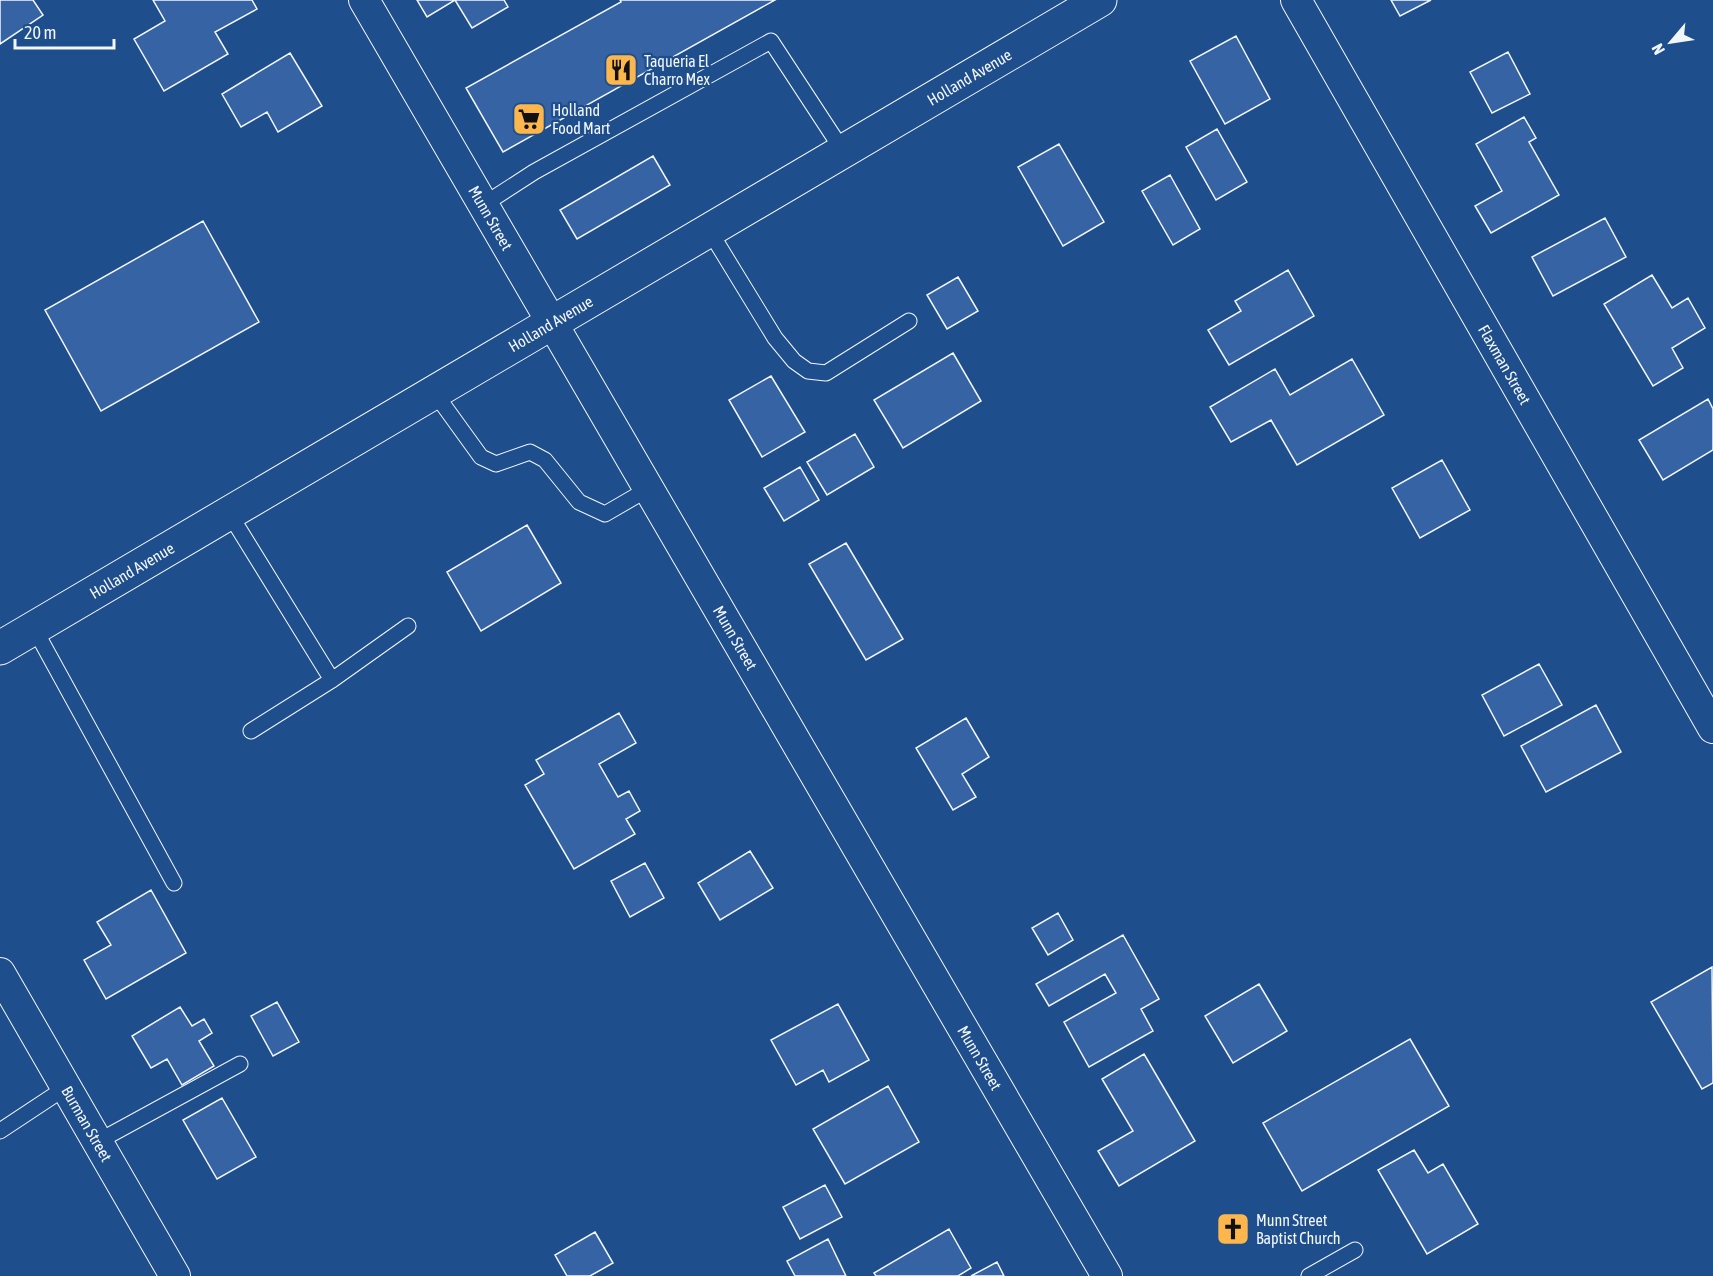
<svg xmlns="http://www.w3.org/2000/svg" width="1713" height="1276" font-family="'Asap Condensed',sans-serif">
<rect width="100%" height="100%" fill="#1f4e8c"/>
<path fill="#3563a3" stroke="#f2f6ff" stroke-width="1.5" d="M0 0H33L43 15 0 44Z
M153 0H252L257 9 215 32 228 54 164 91 134 39 165 21Z
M417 0H504L508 7 472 28 455 0 427 17Z
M620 0H775L503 152 466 88 621 2Z
M1391 0H1431L1400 16Z
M1236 36 1270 99 1225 124 1190 61Z
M1508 52 1530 94 1492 113 1470 72Z
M290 53 322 106 278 132 267 112 241 127 222 94Z
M1524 117 1536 138 1529 142 1559 195 1491 233 1475 206 1502 191 1476 144Z
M1217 129 1247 182 1216 200 1186 147Z
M1059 144 1104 222 1063 246 1018 167Z
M653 156 670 185 577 239 560 210Z
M1170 175 1200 229 1173 245 1142 191Z
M1605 218 1626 257 1553 296 1532 257Z
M203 221 259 322 101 411 45 310Z
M1288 270 1314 316 1229 365 1208 330 1241 311 1235 301Z
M1652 275 1672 308 1688 298 1705 328 1672 348 1683 368 1653 386 1604 304Z
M958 277 978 311 947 329 927 295Z
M953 353 981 401 903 448 874 400Z
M1352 359 1384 415 1297 465 1271 420 1231 442 1210 407 1275 369 1290 395Z
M771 376 805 432 762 457 729 400Z
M1708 399 1713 409V450L1663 480 1639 440Z
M855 434 874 467 827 495 807 462Z
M1442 460 1470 510 1420 538 1392 488Z
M800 467 819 500 784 521 764 488Z
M527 525 561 583 481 631 447 572Z
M846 543 903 639 866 660 809 564Z
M1539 664 1562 705 1504 736 1482 695Z
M1596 705 1621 752 1546 792 1521 746Z
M619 713 636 743 599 764 618 797 629 791 640 811 626 819 635 834 574 869 525 785 544 774 536 760Z
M966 718 989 757 962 774 976 797 953 810 916 748Z
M750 851 773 888 720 920 698 883Z
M645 863 664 898 630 917 611 881Z
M151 890 186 953 106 999 84 960 111 945 97 922Z
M1058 913 1073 940 1048 955 1032 928Z
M1123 935 1159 999 1141 1009 1153 1031 1089 1067 1064 1022 1116 993 1105 974 1049 1006 1036 984Z
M1712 967 1713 1083 1702 1089 1651 1002Z
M1259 984 1287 1031 1233 1063 1205 1016Z
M277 1002 299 1042 273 1056 251 1016Z
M838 1004 869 1060 829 1082 823 1070 796 1085 771 1040Z
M180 1007 192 1026 204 1019 212 1033 199 1041 214 1066 182 1085 167 1059 151 1068 132 1036Z
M1410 1039 1449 1106 1302 1191 1263 1123Z
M1144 1054 1195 1141 1119 1186 1098 1151 1133 1131 1102 1079Z
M888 1086 919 1142 845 1184 813 1129Z
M222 1098 256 1157 217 1179 183 1120Z
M1414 1150 1428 1173 1443 1164 1478 1224 1427 1254 1378 1170Z
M825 1185 842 1217 800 1239 783 1207Z
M949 1229 971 1268 958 1276H876L874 1273Z
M595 1232 613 1263 590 1276H567L555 1255Z
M828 1239 846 1276H795L787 1261Z
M997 1262 1004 1276H971Z"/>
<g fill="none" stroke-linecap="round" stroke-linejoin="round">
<defs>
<path id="lane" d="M483 205 534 172 771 41 843 151
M709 230 775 338 794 361 808 371 826 373 909 321
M434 392 481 457 496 464 530 452 545 460 579 502 605 514 648 489
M229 513 332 680
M34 628 174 883
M251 731 332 680 408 626
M0 1131 65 1088
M97 1142 240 1064
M1309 1276 1355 1250"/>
<g id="street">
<path id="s1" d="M364 0 1107 1276"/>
<path id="s2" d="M1296 0 1713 728"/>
<path id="s3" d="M0 973 175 1276"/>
</g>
<g id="secondary">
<path id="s4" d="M0 648 1100 0"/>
</g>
</defs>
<use href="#lane" stroke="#f2f6ff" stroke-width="17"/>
<use href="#street" stroke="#f2f6ff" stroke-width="32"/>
<use href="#secondary" stroke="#f2f6ff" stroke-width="35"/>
<use href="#lane" stroke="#1f4e8c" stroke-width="15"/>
<use href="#street" stroke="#1f4e8c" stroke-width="30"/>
<use href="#secondary" stroke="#1f4e8c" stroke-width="33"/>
</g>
<defs>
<symbol id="restaurant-square" viewBox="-11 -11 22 22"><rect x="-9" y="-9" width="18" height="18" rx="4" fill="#ffb74d" stroke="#1f4e8c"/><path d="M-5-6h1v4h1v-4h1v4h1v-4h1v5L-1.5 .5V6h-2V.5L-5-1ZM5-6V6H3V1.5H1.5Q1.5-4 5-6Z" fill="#111"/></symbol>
<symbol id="supermarket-square" viewBox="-11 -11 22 22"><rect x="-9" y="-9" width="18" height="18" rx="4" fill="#ffb74d" stroke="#1f4e8c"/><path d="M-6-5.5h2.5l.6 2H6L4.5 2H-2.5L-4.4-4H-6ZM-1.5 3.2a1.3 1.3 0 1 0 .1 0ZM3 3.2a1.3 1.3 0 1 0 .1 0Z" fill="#111"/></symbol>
<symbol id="church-square" viewBox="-11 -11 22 22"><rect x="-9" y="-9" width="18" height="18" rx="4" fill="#ffb74d" stroke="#1f4e8c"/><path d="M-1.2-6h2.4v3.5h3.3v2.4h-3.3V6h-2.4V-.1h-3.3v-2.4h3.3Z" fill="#111"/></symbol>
</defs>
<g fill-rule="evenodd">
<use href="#restaurant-square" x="602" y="51" width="38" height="38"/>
<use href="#supermarket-square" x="510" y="100" width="38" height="38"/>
<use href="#church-square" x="1214" y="1210" width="38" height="38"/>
</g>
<g text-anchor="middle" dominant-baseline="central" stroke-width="4.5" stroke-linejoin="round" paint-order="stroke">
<g font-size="16" fill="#f2f6ff" stroke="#1f4e8c" text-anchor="start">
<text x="644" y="61">Taqueria El<tspan x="644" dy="18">Charro Mex</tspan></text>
<text x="552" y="110">Holland<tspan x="552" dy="18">Food Mart</tspan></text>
<text x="1256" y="1220">Munn Street<tspan x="1256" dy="18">Baptist Church</tspan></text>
</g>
<g font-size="16" fill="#f2f6ff" stroke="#1f4e8c">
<text stroke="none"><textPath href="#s4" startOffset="1125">Holland Avenue</textPath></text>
<text stroke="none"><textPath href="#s1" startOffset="252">Munn Street</textPath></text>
<text stroke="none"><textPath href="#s4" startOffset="639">Holland Avenue</textPath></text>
<text stroke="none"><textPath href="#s2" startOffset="420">Flaxman Street</textPath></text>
<text stroke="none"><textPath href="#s4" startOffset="153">Holland Avenue</textPath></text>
<text stroke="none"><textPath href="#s1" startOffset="738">Munn Street</textPath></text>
<text stroke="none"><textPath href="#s1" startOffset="1224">Munn Street</textPath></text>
<text stroke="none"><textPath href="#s3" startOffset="174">Burman Street</textPath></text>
</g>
</g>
<g transform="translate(1671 42) rotate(241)" stroke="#1f4e8c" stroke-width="4.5" paint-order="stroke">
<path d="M0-4.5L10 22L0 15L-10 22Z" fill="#f2f6ff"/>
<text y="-9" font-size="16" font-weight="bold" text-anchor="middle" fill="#f2f6ff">N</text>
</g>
<path d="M15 39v9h99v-9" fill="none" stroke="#f2f6ff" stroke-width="3"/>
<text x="24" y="39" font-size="18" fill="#f2f6ff" stroke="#1f4e8c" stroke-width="4.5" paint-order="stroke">20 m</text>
</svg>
